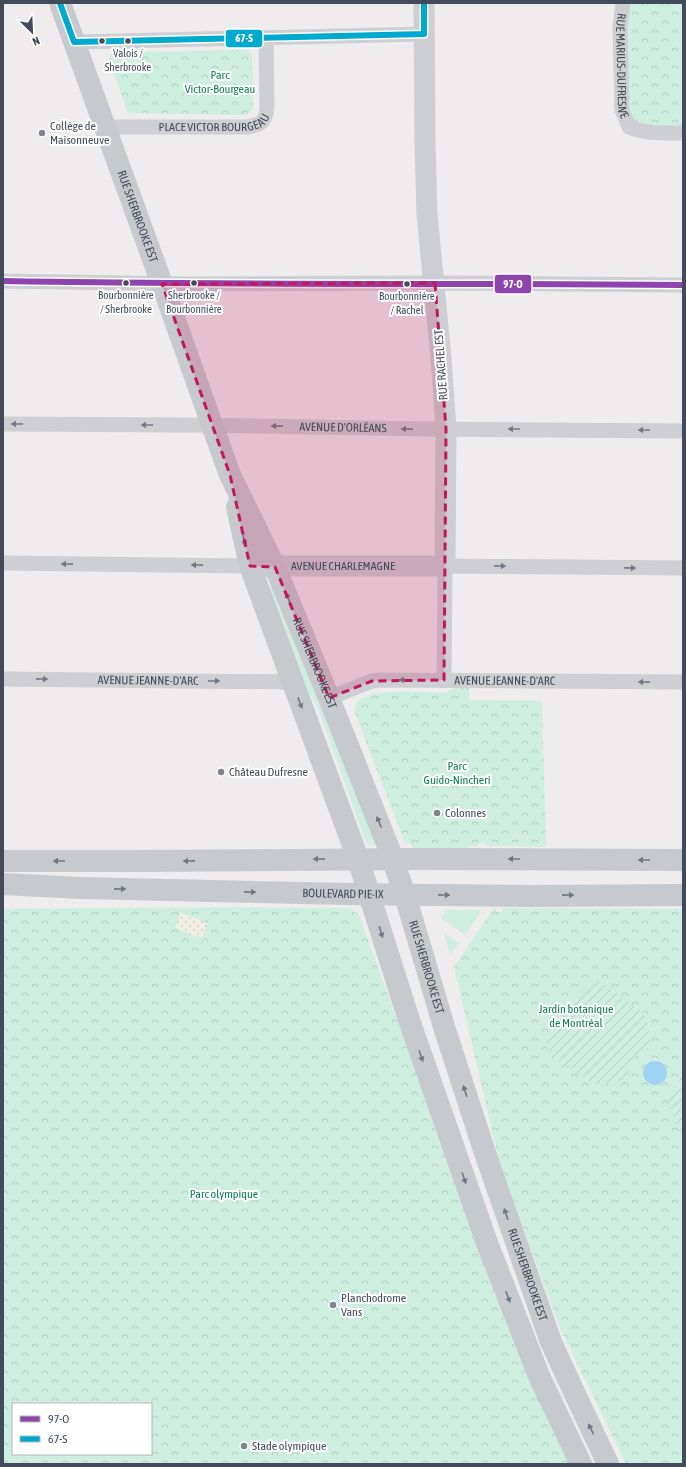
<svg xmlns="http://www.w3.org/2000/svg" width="686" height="1467" font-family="'Asap Condensed',sans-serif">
<defs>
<pattern id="forest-crowns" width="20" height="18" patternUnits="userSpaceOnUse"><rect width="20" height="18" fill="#ceefdf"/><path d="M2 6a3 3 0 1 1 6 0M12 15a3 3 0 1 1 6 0" fill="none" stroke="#b2cec2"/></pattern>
<pattern id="sand-dots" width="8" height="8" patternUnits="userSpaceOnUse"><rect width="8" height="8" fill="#f0ede2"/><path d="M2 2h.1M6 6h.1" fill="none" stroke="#cfcdc4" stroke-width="1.8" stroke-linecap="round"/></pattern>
<pattern id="garden-furrows" width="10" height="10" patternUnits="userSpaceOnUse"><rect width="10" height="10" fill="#ceefdf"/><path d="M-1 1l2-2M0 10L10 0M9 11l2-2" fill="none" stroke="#b2cec2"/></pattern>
</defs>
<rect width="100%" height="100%" fill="#eeecec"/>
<path fill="#ceefdf" d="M272 588 273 589 376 842 373 845H369L366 842 317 706 306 690 269 589Z
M446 910H482L465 935 441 918Z
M444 933 459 943 450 955Z"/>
<path fill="url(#forest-crowns)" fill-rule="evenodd" d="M623 3H683V133L629 127Z
M246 50 250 52 252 57 253 106 251 112 244 115 128 113 109 58 111 54 116 52Z
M458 685H469V700L542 701 546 847 486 846 485 843H479L478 846H469V852L413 848 409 842 405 843 355 713C348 684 426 692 442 693L450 691Z
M226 907 349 908 359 915 461 1197 570 1464H3V909ZM13 1404H151V1454H13Z
M494 908H496V912H503V908L683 909V1464H626L560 1328 500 1165 454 967Z"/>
<path fill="url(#sand-dots)" d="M181 913 208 923 202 938 175 928Z"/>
<path fill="url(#garden-furrows)" d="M592 981H599L604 984 642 1012 647 1022 651 1048 640 1050 629 1067 630 1079 607 1084 599 1085 591 1082 552 1056 546 1046 549 1036 583 987Z
M680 1075H683V1141L666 1097C673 1095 681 1082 680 1075Z"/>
<path fill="#9ed4f1" d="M643 1073a12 12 0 1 1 24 0a12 12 0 1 1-24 0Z"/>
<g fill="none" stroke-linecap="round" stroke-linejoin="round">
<g stroke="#cdcfd2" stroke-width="15">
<path id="s1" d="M623 3 620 27 622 110 629 127C646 134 664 133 683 133"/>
<path d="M74 42 424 34"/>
<path id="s2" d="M106 127H248C261 125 266 121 267 108L266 38"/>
<path d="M3 281 186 284 435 283 683 285"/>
<path id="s3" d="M3 424 189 425 428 429 683 431"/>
<path d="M3 563 250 566"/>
<path id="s4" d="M3 679 292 682"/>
<path d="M444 680 445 566 683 568"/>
<path id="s5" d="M329 698 372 681 383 680 683 682"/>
</g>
<path stroke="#ccced2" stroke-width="21" id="s6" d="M250 566H445L446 429 441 358 427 214 425 144 424 3"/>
<g stroke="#c6c9ce" stroke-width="22">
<path id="s7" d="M60 3 162 284 230 475 275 567 329 698 389 849 405 895 445 1030 485 1153 551 1342 574 1392 608 1464"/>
<path d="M237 507 250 566 358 859 409 1020 487 1243 539 1376 581 1464"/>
<path d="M3 861H131L418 859 683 860"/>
<path id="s8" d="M3 884 81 888 348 894 529 896 683 895"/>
</g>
<defs>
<path id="bus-1" d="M3 281C230 285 456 283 683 285"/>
<path id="bus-2" d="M60 3 74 42 424 34V3"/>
</defs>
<use href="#bus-1" stroke="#fff" stroke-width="9"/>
<use href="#bus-2" stroke="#fff" stroke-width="9"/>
<use href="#bus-1" stroke="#8e44ad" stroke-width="6"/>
<use href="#bus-2" stroke="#00a9ce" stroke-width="6"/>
</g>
<defs><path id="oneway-solid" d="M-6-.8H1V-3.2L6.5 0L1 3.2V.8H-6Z"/></defs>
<g fill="#737984">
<use href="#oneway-solid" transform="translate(17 424) rotate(-180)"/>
<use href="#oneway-solid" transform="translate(147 425) rotate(-180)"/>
<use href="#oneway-solid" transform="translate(277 426) rotate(-179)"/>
<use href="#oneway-solid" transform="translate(407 429) rotate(-179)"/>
<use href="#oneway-solid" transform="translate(514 429) rotate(-180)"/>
<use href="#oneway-solid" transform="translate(644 430) rotate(-180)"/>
<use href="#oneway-solid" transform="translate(67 564) rotate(-179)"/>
<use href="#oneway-solid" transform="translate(197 565) rotate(-179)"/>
<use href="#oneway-solid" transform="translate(500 566) rotate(1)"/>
<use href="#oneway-solid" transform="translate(630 568) rotate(1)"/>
<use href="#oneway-solid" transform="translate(42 679) rotate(1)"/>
<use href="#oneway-solid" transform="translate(405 680) rotate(-179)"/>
<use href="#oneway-solid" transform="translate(214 681)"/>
<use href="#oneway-solid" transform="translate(644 682) rotate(-179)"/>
</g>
<g fill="#707783">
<use href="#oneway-solid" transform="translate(244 540) rotate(78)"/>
<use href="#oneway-solid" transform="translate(288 598) rotate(-113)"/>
<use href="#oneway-solid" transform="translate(300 703) rotate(69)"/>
<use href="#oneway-solid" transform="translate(379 822) rotate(-112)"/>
<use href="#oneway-solid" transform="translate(319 859) rotate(179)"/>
<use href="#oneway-solid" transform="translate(514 859) rotate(-180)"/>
<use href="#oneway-solid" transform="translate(644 860) rotate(-180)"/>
<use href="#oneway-solid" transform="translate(59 861) rotate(-180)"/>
<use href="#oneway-solid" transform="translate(189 861) rotate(179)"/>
<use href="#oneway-solid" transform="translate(120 889) rotate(1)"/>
<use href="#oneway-solid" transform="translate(250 892) rotate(1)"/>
<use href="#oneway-solid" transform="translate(444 895) rotate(1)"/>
<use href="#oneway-solid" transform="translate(568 895) rotate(-1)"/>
<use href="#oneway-solid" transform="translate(381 932) rotate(73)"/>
<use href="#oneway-solid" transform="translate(421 1056) rotate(71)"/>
<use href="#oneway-solid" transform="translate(465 1091) rotate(-108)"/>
<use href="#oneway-solid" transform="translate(464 1178) rotate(71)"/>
<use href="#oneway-solid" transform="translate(506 1214) rotate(-109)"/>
<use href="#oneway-solid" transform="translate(508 1297) rotate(69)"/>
<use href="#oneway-solid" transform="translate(591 1429) rotate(-116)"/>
</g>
<path fill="#c2185b" fill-opacity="0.2" stroke="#c2185b" stroke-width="3" stroke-dasharray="8 5" stroke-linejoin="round" d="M435 283 446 429 444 680 372 681 329 698 275 567 250 566 230 475 162 284Z"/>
<g fill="#424b5a" stroke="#fff" stroke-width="1.5">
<circle cx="102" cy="41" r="3.5"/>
<circle cx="128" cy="41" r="3.5"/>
<circle cx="126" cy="283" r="3.5"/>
<circle cx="194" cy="283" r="3.5"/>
<circle cx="407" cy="284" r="3.5"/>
</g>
<g fill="#7e838d" stroke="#fff" stroke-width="1.5">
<circle cx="42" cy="133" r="4"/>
<circle cx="221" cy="772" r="4"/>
<circle cx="437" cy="813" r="4"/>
<circle cx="333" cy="1305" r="4"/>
<circle cx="244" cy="1446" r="4"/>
</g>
<g text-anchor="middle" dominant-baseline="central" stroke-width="4" stroke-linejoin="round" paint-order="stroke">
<g font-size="11" fill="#424b5a" stroke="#fff">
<text x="128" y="53">Valois /<tspan x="128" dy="14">Sherbrooke</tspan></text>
<text x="126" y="295">Bourbonnière<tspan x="126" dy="14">/ Sherbrooke</tspan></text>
<text x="194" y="295">Sherbrooke /<tspan x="194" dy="14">Bourbonnière</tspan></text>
<text x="407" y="296">Bourbonnière<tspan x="407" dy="14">/ Rachel</tspan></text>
</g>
<g font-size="12" fill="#424b5a" stroke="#fff">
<text stroke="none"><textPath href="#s1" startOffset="63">RUE MARIUS-DUFRESNE</textPath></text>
<text stroke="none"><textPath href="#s2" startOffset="109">PLACE VICTOR BOURGEAU</textPath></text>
<text stroke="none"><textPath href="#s7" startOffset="227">RUE SHERBROOKE EST</textPath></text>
<text transform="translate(441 365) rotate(-94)">RUE RACHEL EST</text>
<text stroke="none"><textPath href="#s3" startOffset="340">AVENUE D'ORLÉANS</textPath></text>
<text stroke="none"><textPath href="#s6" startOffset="93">AVENUE CHARLEMAGNE</textPath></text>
<text stroke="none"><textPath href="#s7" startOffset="708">RUE SHERBROOKE EST</textPath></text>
<text stroke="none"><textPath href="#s4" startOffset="145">AVENUE JEANNE-D'ARC</textPath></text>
<text stroke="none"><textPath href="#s5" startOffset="179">AVENUE JEANNE-D'ARC</textPath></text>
<text stroke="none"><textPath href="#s8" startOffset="340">BOULEVARD PIE-IX</textPath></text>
<text stroke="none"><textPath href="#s7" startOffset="1032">RUE SHERBROOKE EST</textPath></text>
<text stroke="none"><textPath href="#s7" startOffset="1356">RUE SHERBROOKE EST</textPath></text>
</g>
<g font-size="12" fill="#0e8057" stroke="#fff">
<text x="220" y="75">Parc<tspan x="220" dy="14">Victor-Bourgeau</tspan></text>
<text x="457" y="766">Parc<tspan x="457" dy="14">Guido-Nincheri</tspan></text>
<text x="576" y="1009">Jardin botanique<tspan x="576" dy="14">de Montréal</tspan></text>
<text x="224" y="1194">Parc olympique</text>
</g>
<g font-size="12" fill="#424b5a" stroke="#fff" text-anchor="start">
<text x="50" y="126">Collège de<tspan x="50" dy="14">Maisonneuve</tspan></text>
<text x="229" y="772">Château Dufresne</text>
<text x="445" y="813">Colonnes</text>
<text x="341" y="1298">Planchodrome<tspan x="341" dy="14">Vans</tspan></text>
<text x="252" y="1446">Stade olympique</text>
</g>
</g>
<g stroke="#fff" stroke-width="1.5">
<rect x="225" y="29" width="38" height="19" rx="4" fill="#00a9ce"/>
<rect x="494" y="274" width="38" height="20" rx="4" fill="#8e44ad"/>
</g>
<g font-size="11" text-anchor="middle" font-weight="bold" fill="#fff">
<text x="244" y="42">67-S</text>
<text x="513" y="288">97-O</text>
</g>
<rect width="686" height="1467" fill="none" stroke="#424b5a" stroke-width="8"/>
<rect x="12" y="1403" width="140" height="52" fill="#ffffff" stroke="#b3b7bd"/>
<rect x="20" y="1416" width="20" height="6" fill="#8e44ad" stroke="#b3b7bd"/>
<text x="48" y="1423" font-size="12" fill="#424b5a">97-O</text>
<rect x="20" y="1436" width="20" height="6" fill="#00a9ce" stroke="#b3b7bd"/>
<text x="48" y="1443" font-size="12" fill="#424b5a">67-S</text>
<g transform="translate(32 32) rotate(156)" stroke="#ffffff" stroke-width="3" paint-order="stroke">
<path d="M0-3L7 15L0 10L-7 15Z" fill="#424b5a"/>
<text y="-6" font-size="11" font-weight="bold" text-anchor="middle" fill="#424b5a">N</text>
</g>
</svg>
